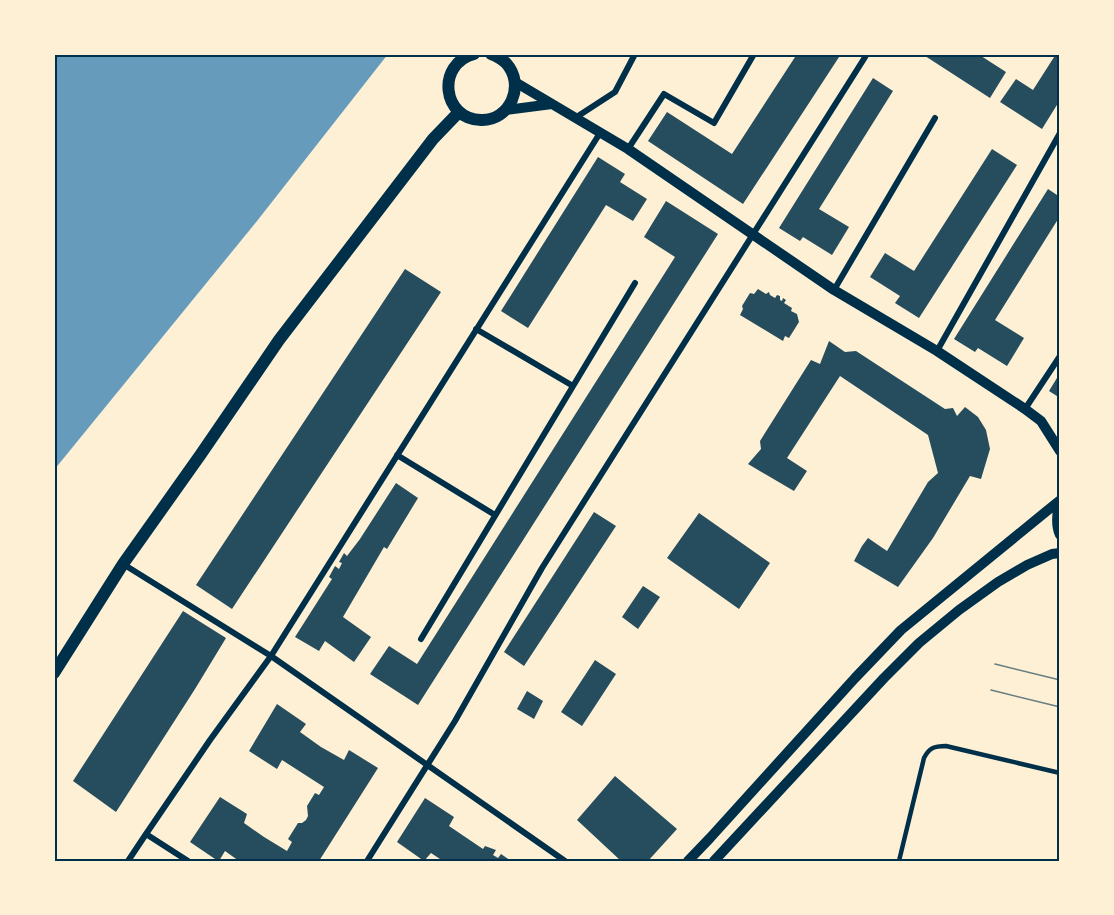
<svg xmlns="http://www.w3.org/2000/svg" width="1114" height="915" font-family="'Space Grotesk',sans-serif">
<rect width="100%" height="100%" fill="#fdf0d5"/>
<path fill="#669bbc" d="M54 54H388L257 221 54 470Z"/>
<path fill="#264d5e" d="M797 54H841L743 204 648 141 667 112 732 154Z
M922 54H978L1006 72 990 98Z
M1056 54H1060V100L1042 129 1000 102 1016 79 1033 90Z
M873 78 893 91 819 209 849 227 832 255 803 237 800 241 779 228Z
M992 149 1017 165 919 318 895 303 900 296 870 277 885 253 914 271Z
M598 157 625 174 620 182 647 199 633 221 606 205 528 328 501 311Z
M1048 189 1060 197V216L995 320 1024 338 1007 366 978 348 975 352 954 339Z
M666 201 718 234 418 705 370 674 389 646 417 664 675 257 644 237Z
M405 269 441 292 232 609 196 585Z
M758 289 766 294 769 292 770 295 775 298 777 295 780 296V300L782 301 783 298 786 300 784 303 792 308 791 311 797 314 799 322 789 338 785 336 783 341 740 315 743 309 742 306 750 293 754 294Z
M829 341 845 352 856 351 945 409 953 408 957 416 965 407 978 417 986 430 990 449 981 479 970 476 933 538 898 587 854 561 862 546 868 538 887 551 928 482 938 473 928 435 840 376 787 458 807 471 794 491 748 464 761 449 760 441 811 360 820 364Z
M1060 373V398L1049 391Z
M396 483 418 498 387 549 384 547 343 617 371 637 354 662 325 641 319 651 295 637 332 579 329 577 335 566 339 569 342 563 339 562 344 553 347 556 360 539Z
M594 512 616 526 524 666 504 652Z
M699 513 770 563 739 609 667 558Z
M643 586 660 597 638 629 622 617Z
M183 611 226 638 195 689 116 812 73 781Z
M595 660 616 674 582 726 561 712Z
M527 691 543 701 534 719 517 709Z
M277 704 306 724 300 732 321 747 344 760 349 750 378 768 319 861H239L225 851 219 861H218L190 842 220 797 247 814 244 823 264 837 287 851 292 842 288 839 298 823H302L306 820 308 816 307 806 315 793 319 795 324 787 282 760 277 769 249 751Z
M615 776 677 829 648 861H621L577 820Z
M425 798 454 817 449 826 483 849 485 846 496 850 493 855 498 858 501 854 511 861H443L431 853 424 861 397 842Z"/>
<g fill="none" stroke-linecap="round" stroke-linejoin="round">
<path stroke="#003049" stroke-width="4.5" d="M899 861 924 758C929 748 934 746 946 746L1060 773"/>
<path stroke="#003049" stroke-width="6" d="M575 118 615 92 635 54
M628 149 664 94 714 123 754 54
M834 290 935 118
M476 329 573 386
M937 351 1060 133
M1025 409 1060 356
M397 455 495 515
M123 564 271 656 565 861
M421 639 635 283
M146 834 210 740 271 656 600 133
M128 861 146 834 188 861
M367 861 455 721 542 568 867 54"/>
<path stroke="#003049" stroke-width="10" d="M515 82 628 149 834 290 937 351 1025 409 1041 421 1060 451
M506 110 552 104
M1060 501C1057 512 1055 524 1060 535
M688 861 710 838 855 678 901 630 1059 501
M714 861 884 678 919 643 959 610 998 582 1027 565 1052 554 1060 553"/>
<path stroke="#003049" stroke-width="12" d="M474 54C436 64 442 119 481 120 510 121 526 85 506 63 502 59 496 56 491 54
M54 673 123 564 201 454 279 340 433 139 459 112"/>
<path stroke="#657d81" stroke-width="1.5" d="M995 664 1060 680
M991 690 1060 707"/>
</g>
<rect width="1114" height="915" fill="none" stroke="#fdf0d5" stroke-width="111"/>
<rect x="56" y="56" width="1002" height="804" fill="none" stroke="#003049" stroke-width="2"/>
</svg>
